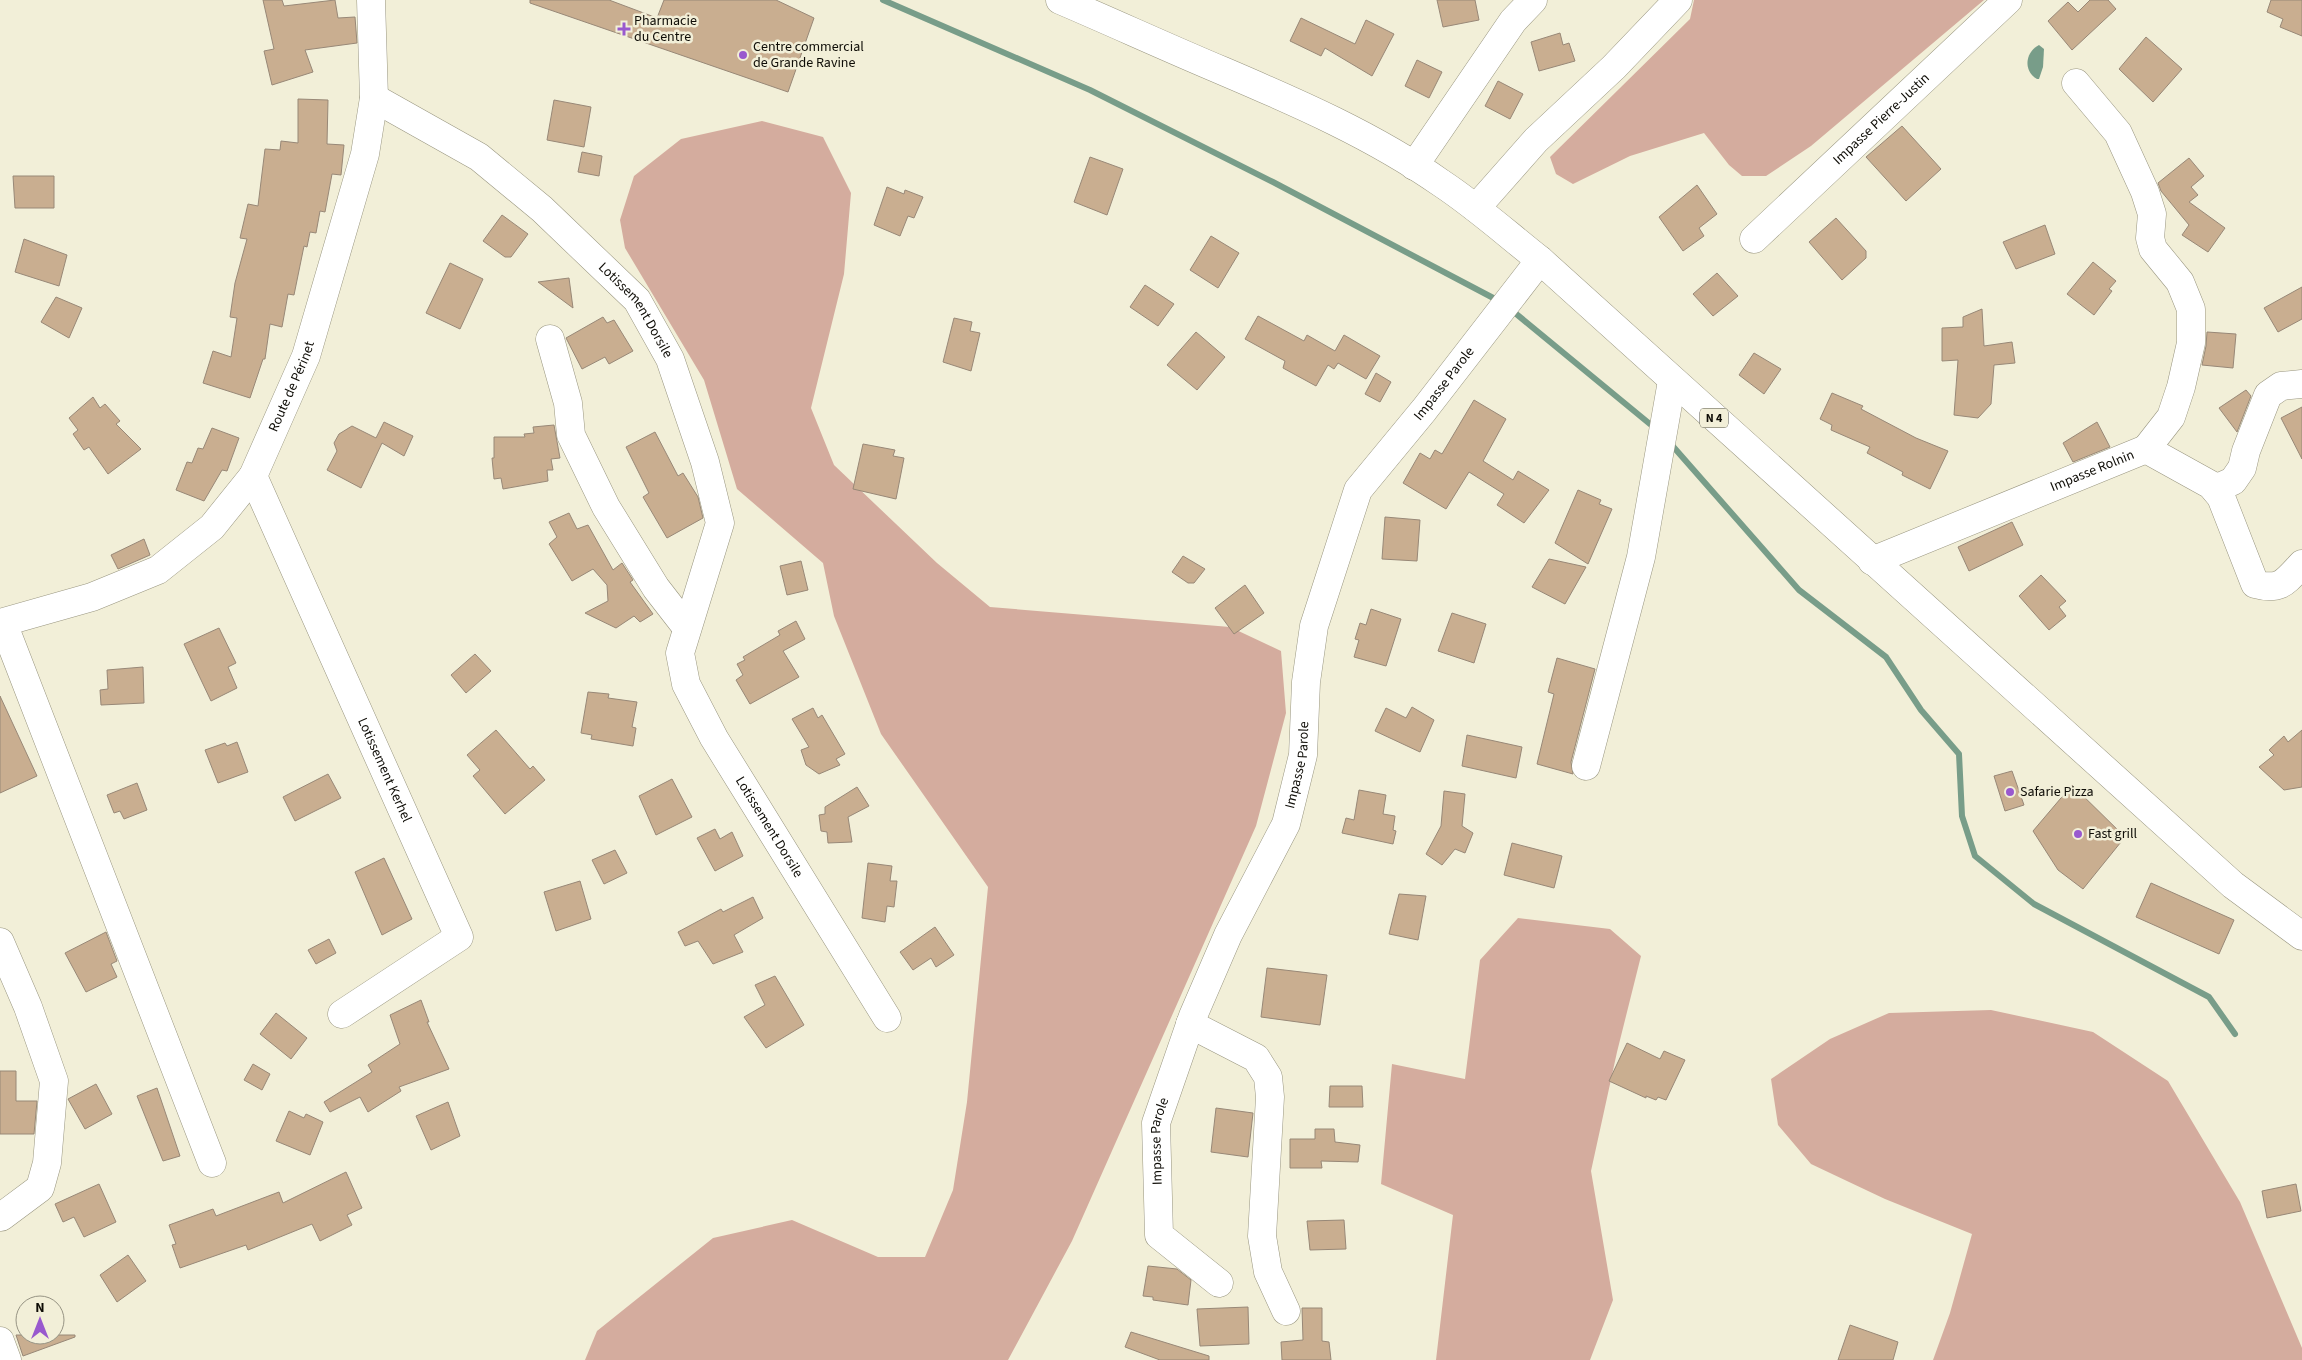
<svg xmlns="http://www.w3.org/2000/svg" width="2302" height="1360" font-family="'Source Sans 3',sans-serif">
<rect width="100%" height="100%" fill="#f2efd8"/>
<path fill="#d4ac9e" d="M1694 0H1984L1811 146 1766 176H1742L1729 165 1704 133 1630 156 1573 184 1556 174 1550 157 1690 19Z
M762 121 823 137 851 193 844 274 811 408 834 465 937 563 990 607 1230 627 1281 651 1286 713 1256 826 1072 1241 1008 1360H585L597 1331 713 1238 792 1220 878 1257H925L953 1190 967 1102 988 887 881 734 834 616 823 563 737 489 704 380 625 248 620 220 634 176 681 139Z
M1518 918 1610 929 1641 956 1617 1052 1591 1171 1613 1300 1590 1360H1436L1453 1215 1381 1184 1392 1064 1465 1079 1480 960Z
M1991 1010 2093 1032 2168 1081 2240 1202 2302 1348V1360H1933L1950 1313 1972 1234 1885 1199 1811 1164 1778 1125 1771 1079 1830 1039 1889 1013Z"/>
<path fill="#789d89" d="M2039 45 2044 49 2043 67 2039 79H2037C2023 71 2025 52 2039 45Z"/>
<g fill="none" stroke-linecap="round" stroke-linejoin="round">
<path stroke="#789d89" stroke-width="6" d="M883 0 1090 90 1273 182 1499 301
M1509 308 1656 429
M1670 443 1799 590 1886 657 1921 710 1959 754 1962 816 1975 856 2034 904 2209 997 2235 1034"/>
</g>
<path fill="#c9ae90" stroke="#988877" d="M263 0H282L284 6 335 0 338 18 355 17 357 43 305 50 313 72 272 85 264 51 274 49Z
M530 0H609L657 18 664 0H776L814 18 788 92 530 3Z
M1437 0H1475L1479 20 1443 27Z
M2090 0H2108L2116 9 2072 50 2048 21 2068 2 2078 12Z
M2271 0H2302V36L2280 27 2283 19 2267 12Z
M1301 18 1355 44 1366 20 1394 34 1372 76 1325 48 1321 56 1290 41Z
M1560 33 1563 45 1569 43 1575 61 1539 71 1531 42Z
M2146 37 2182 69 2153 102 2119 69Z
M1417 60 1442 72 1429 98 1405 86Z
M1498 81 1523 94 1510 119 1485 106Z
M298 99 328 100 327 144 344 145 341 175 332 174 325 212 320 211 316 233 310 232 307 247 304 246 294 295 288 294 282 327 270 324 265 359H263L250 398 203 383 213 351 231 357 237 318 230 317 235 283 247 239 240 238 248 204 258 206 265 149 280 150 281 141 298 143Z
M554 100 591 107 584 147 547 140Z
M1902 126 1941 169 1906 201 1866 157Z
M582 152 602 156 599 176 578 172Z
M1090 157 1123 169 1107 215 1074 202Z
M2189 158 2204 176 2191 187 2198 195 2189 202 2225 228 2208 252 2182 235 2189 225 2161 191 2158 183Z
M13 176H54V208H15Z
M1697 185 1717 214 1699 228 1704 236 1683 251 1659 217Z
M887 187 904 194 905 190 923 197 914 218 908 216 900 236 874 225Z
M502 215 528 234 511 257H505L483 241Z
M1836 218 1866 251V258L1842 280 1809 242Z
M2045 225 2055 254 2016 269 2003 242Z
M1211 236 1239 253 1218 288 1190 270Z
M24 239 67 255 59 286 15 272Z
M2093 262 2116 281 2109 289 2112 291 2094 315 2067 294Z
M450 263 483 279 460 329 426 313Z
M1717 273 1738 296 1713 316 1693 294Z
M569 278 573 308 538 282Z
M1145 285 1174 304 1158 326 1130 307Z
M2302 287V319L2278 332 2264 308Z
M56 297 82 308 69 338 41 322Z
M1982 309 1984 346 2012 342 2015 363 1994 365 1991 404 1978 418 1954 415 1958 360 1942 361V328L1963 327V317Z
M1258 316 1304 341 1307 335 1335 351 1344 335 1380 356 1366 379 1338 363 1334 369 1328 365 1316 386 1283 368 1285 361 1245 339Z
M603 317 607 323 614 320 633 351 609 364 605 357 582 369 566 338Z
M954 318 972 322 970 331 980 333 971 371 943 362Z
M1196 332 1225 357 1197 390 1167 365Z
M2207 332 2236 334 2233 368 2202 365 2206 346Z
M1754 353 1781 369 1764 394 1739 375Z
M1376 373 1391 382 1380 402 1365 394Z
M2246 390 2251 396 2237 432 2219 408Z
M1832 393 1863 406 1861 409 1916 438 1948 451 1930 489 1902 475 1903 472 1867 453 1870 447 1831 430 1832 425 1820 419Z
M93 397 100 408 105 404 120 421 116 424 141 449 108 474 89 447 84 450 73 434 78 430 69 418Z
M1474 400 1506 419 1483 461 1513 480 1518 471 1549 490 1524 523 1497 505 1504 494 1469 472 1446 509 1403 483 1420 453 1430 459 1435 450 1442 454Z
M2302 407V459L2281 418Z
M384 422 413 436 404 456 382 443 361 488 327 470 337 451 334 443 339 434 352 426 376 438Z
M2097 422 2110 447 2073 462 2063 443Z
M554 425 560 458 551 459 553 470H547L548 481 503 489 501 478 494 479 492 458H494V437H525L524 434 534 433 533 427Z
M212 428 239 438 227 471 222 470 204 501 176 490 187 462 192 463 198 448 203 449Z
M655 432 678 476 683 473 698 497 703 518 667 538 643 497 649 493 626 447Z
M863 444 895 450 893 456 904 458 896 499 853 489Z
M1578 490 1601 500 1599 504 1612 509 1588 564 1555 543Z
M569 513 577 529 588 525 613 570 622 563 633 580 630 582 653 614 640 622 634 616 616 628 585 613 608 601 607 585 593 569 572 581 549 544 557 537 549 522Z
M1385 517 1420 520 1417 561 1382 559Z
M2012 522 2023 545 1969 571 1958 547Z
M144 539 150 555 118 569 111 555Z
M1183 556 1205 569 1194 583H1188L1172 572Z
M1549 559 1586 567 1565 604 1532 587Z
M801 561 808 590 787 595 780 566Z
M2041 575 2066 601 2059 607 2066 616 2049 630 2019 596Z
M1245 585 1264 613 1234 634 1215 608Z
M1371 609 1401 619 1386 666 1354 657 1359 640 1355 639 1360 623 1366 625Z
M1452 613 1486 624 1474 663 1438 651Z
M796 621 805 639 783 651 799 677 750 704 736 680 743 675 737 664 745 660 743 657 780 635 778 631Z
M219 628 236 663 228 667 237 688 211 701 184 644Z
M475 654 491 671 466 693 451 675Z
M1557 658 1595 669 1571 762 1573 774 1537 764 1554 694 1548 692Z
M143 667 144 703 101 705 100 690 108 689 107 670Z
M588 692 609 694 608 698 637 702 632 727 636 728 633 746 591 739 592 735 581 733Z
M0 696 37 776 0 793Z
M1412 707 1434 720 1420 752 1375 731 1386 708 1406 718Z
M813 708 818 718 822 715 845 754 836 759 840 765 819 774 806 765 801 750 809 747 792 719Z
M496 730 530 769 533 766 545 780 505 814 473 776 480 770 467 755Z
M2302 730V787L2284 790 2259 767 2274 755 2269 750 2284 736 2288 742Z
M1467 735 1522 747 1516 778 1462 766Z
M237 742 248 772 218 783 205 750 225 743 227 746Z
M2012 771 2024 805 2005 811 1994 776Z
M328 774 341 798 295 821 283 797Z
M672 779 692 817 656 835 639 796Z
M137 783 147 810 124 819 120 811 114 813 107 795Z
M2072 785 2125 837 2083 889 2058 870 2033 831Z
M857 787 869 806 848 817 852 842 828 843 827 832 821 831 819 815 825 814V807Z
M1359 790 1386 795 1383 814 1395 816 1393 830 1396 831 1393 844 1342 833 1346 818 1354 820Z
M1444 791 1465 794 1462 826 1473 833 1465 853 1455 849 1442 865 1426 854 1441 826Z
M715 829 720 839 732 832 743 856 715 871 697 838Z
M1512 843 1562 856 1554 888 1504 875Z
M615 850 627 873 604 884 592 860Z
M384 858 412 919 382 935 355 872Z
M868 863 892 866 890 881H897L894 907 887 906 885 922 862 918Z
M580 881 591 919 556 931 544 892Z
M2151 883 2234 920 2219 954 2136 917Z
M1399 894 1426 896 1418 940 1389 934Z
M753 897 763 918 734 935 743 952 713 964 698 941 685 946 678 932 721 909 723 912Z
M935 927 954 955 936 967 931 958 913 970 900 952Z
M106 932 117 961 111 964 117 977 86 992 65 953Z
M329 939 336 953 316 964 308 950Z
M1267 968 1327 975 1320 1025 1261 1017Z
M775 976 804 1025 766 1048 744 1017 765 1005 755 985Z
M421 1000 429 1022H427L449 1069 399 1087 401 1091 368 1112 360 1097 330 1112 324 1102 372 1072 368 1065 400 1044 390 1015Z
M276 1013 307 1038 291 1059 260 1034Z
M1627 1043 1660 1059 1664 1051 1685 1060 1666 1100 1658 1097 1656 1100 1646 1096V1098L1609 1081Z
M253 1064 270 1074 262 1090 244 1080Z
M0 1071H16V1101H37L34 1134H0Z
M96 1084 112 1114 85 1129 68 1099Z
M1330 1086H1362L1363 1107H1329Z
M157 1088 180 1156 163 1161 137 1096Z
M448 1102 460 1136 431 1150 416 1116Z
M1216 1108 1253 1113 1248 1157 1211 1152Z
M289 1111 304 1118 306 1114 323 1122 310 1155 276 1141Z
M1315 1129H1334L1335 1142 1360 1145 1358 1162 1321 1161 1322 1168H1290V1139H1315Z
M346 1172 362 1208 347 1215 352 1225 320 1241 312 1224 248 1250 246 1245 180 1268 172 1245 176 1244 169 1225 213 1209 216 1216 279 1192 283 1203Z
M99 1184 116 1222 84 1237 74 1217 63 1222 55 1204Z
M2296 1184 2301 1211 2267 1218 2262 1191Z
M1344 1220 1346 1249 1310 1250 1307 1221Z
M128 1255 146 1281 117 1302 100 1275Z
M1148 1266 1177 1269 1191 1280 1188 1305 1153 1300V1297L1143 1296Z
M1248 1307 1249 1344 1200 1346 1197 1309Z
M1302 1308H1322V1341L1329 1342 1331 1360H1282L1281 1342 1303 1340Z
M1850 1325 1898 1342 1893 1360H1838Z
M1131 1332 1209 1356V1360H1160L1125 1347Z
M16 1335H75V1337L23 1356Z"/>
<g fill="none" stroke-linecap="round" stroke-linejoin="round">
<defs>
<g id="minor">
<path d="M2076 83 2118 133 2145 192 2152 214 2150 238 2153 249 2180 282 2191 309V343L2181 387 2171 417 2146 449"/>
<path id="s1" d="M374 98 479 157 542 209 637 300 670 359 705 462 720 523 680 653 686 684 714 738 887 1018"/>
<path d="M1414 166 1513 21 1533 0"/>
<path d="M1476 208 1536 140 1614 67 1678 0"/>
<path id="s2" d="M1754 239 2008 0"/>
<path d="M550 339 568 403 571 435 606 507 656 588 687 628"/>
<path id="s3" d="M253 476 459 937 342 1014"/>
<path d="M2215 489 2233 481 2242 468 2246 451 2268 395 2281 386 2302 384"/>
<path id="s4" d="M1872 561 2146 449 2211 485 2221 497 2255 584C2281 591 2285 582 2302 564"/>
<path d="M3 623 212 1163"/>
<path d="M1586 766 1641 557 1672 381"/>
<path d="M0 942 28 1007 54 1081 47 1163 40 1188 1 1217"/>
<path d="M1190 1024 1256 1058 1268 1077 1270 1097 1262 1236 1268 1272 1286 1311"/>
<path id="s5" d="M1219 1283 1159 1235 1156 1123 1193 1016 1228 935 1286 824 1303 755 1306 682 1314 626 1358 490 1424 410 1540 260"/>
<path d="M0 1341 7 1360"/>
</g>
<g id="major">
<path d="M1060 0C1114 23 1168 48 1223 71 1298 103 1374 136 1441 183 1476 206 1507 234 1540 260L2233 885 2302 936"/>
<path id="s6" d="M0 623 92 597 158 570 212 527 253 476 306 356 365 154 374 98 371 0"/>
</g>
</defs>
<use href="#minor" stroke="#999680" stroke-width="29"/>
<use href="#major" stroke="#999680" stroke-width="29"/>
<use href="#minor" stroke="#fff" stroke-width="28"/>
<use href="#major" stroke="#fff" stroke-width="28"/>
</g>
<g fill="#9959ce" stroke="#f2efd8" stroke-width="2">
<path d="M621.5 21.5h5v5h5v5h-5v5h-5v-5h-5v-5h5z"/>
<circle cx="743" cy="55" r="5"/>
<circle cx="2010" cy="792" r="5"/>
<circle cx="2078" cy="834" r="5"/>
</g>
<g text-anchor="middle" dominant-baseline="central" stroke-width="5" stroke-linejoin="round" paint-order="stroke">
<rect fill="#f2efd8" stroke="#525045" stroke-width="1" x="1700" y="408.5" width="28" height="19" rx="4"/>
<g font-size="12" font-weight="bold" fill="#0e0c06">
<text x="1714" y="418">N 4</text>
</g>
<g font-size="14" fill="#0e0c06" stroke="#f2efd8" text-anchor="start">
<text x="634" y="21">Pharmacie<tspan x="634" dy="16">du Centre</tspan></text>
<text x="753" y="47">Centre commercial<tspan x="753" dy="16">de Grande Ravine</tspan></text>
<text x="2020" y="792">Safarie Pizza</text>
<text x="2088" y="834">Fast grill</text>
</g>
<g font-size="14" fill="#0e0c06" stroke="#f2efd8">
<text stroke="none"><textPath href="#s2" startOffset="175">Impasse Pierre-Justin</textPath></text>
<text stroke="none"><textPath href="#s1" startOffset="341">Lotissement Dorsile</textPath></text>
<text stroke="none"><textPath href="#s5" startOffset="996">Impasse Parole</textPath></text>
<text stroke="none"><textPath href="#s6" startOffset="399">Route de Périnet</textPath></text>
<text stroke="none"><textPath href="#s4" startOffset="238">Impasse Rolnin</textPath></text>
<text stroke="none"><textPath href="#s5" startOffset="576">Impasse Parole</textPath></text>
<text stroke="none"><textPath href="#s3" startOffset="322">Lotissement Kerhel</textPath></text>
<text stroke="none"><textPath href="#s1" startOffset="906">Lotissement Dorsile</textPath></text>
<text stroke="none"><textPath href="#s5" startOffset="171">Impasse Parole</textPath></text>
</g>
</g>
<g transform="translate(40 1320)"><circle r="24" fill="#f2efd8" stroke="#979484"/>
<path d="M0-4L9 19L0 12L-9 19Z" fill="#9959ce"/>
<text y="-8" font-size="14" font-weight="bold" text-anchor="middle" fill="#0e0c06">N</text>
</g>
</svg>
